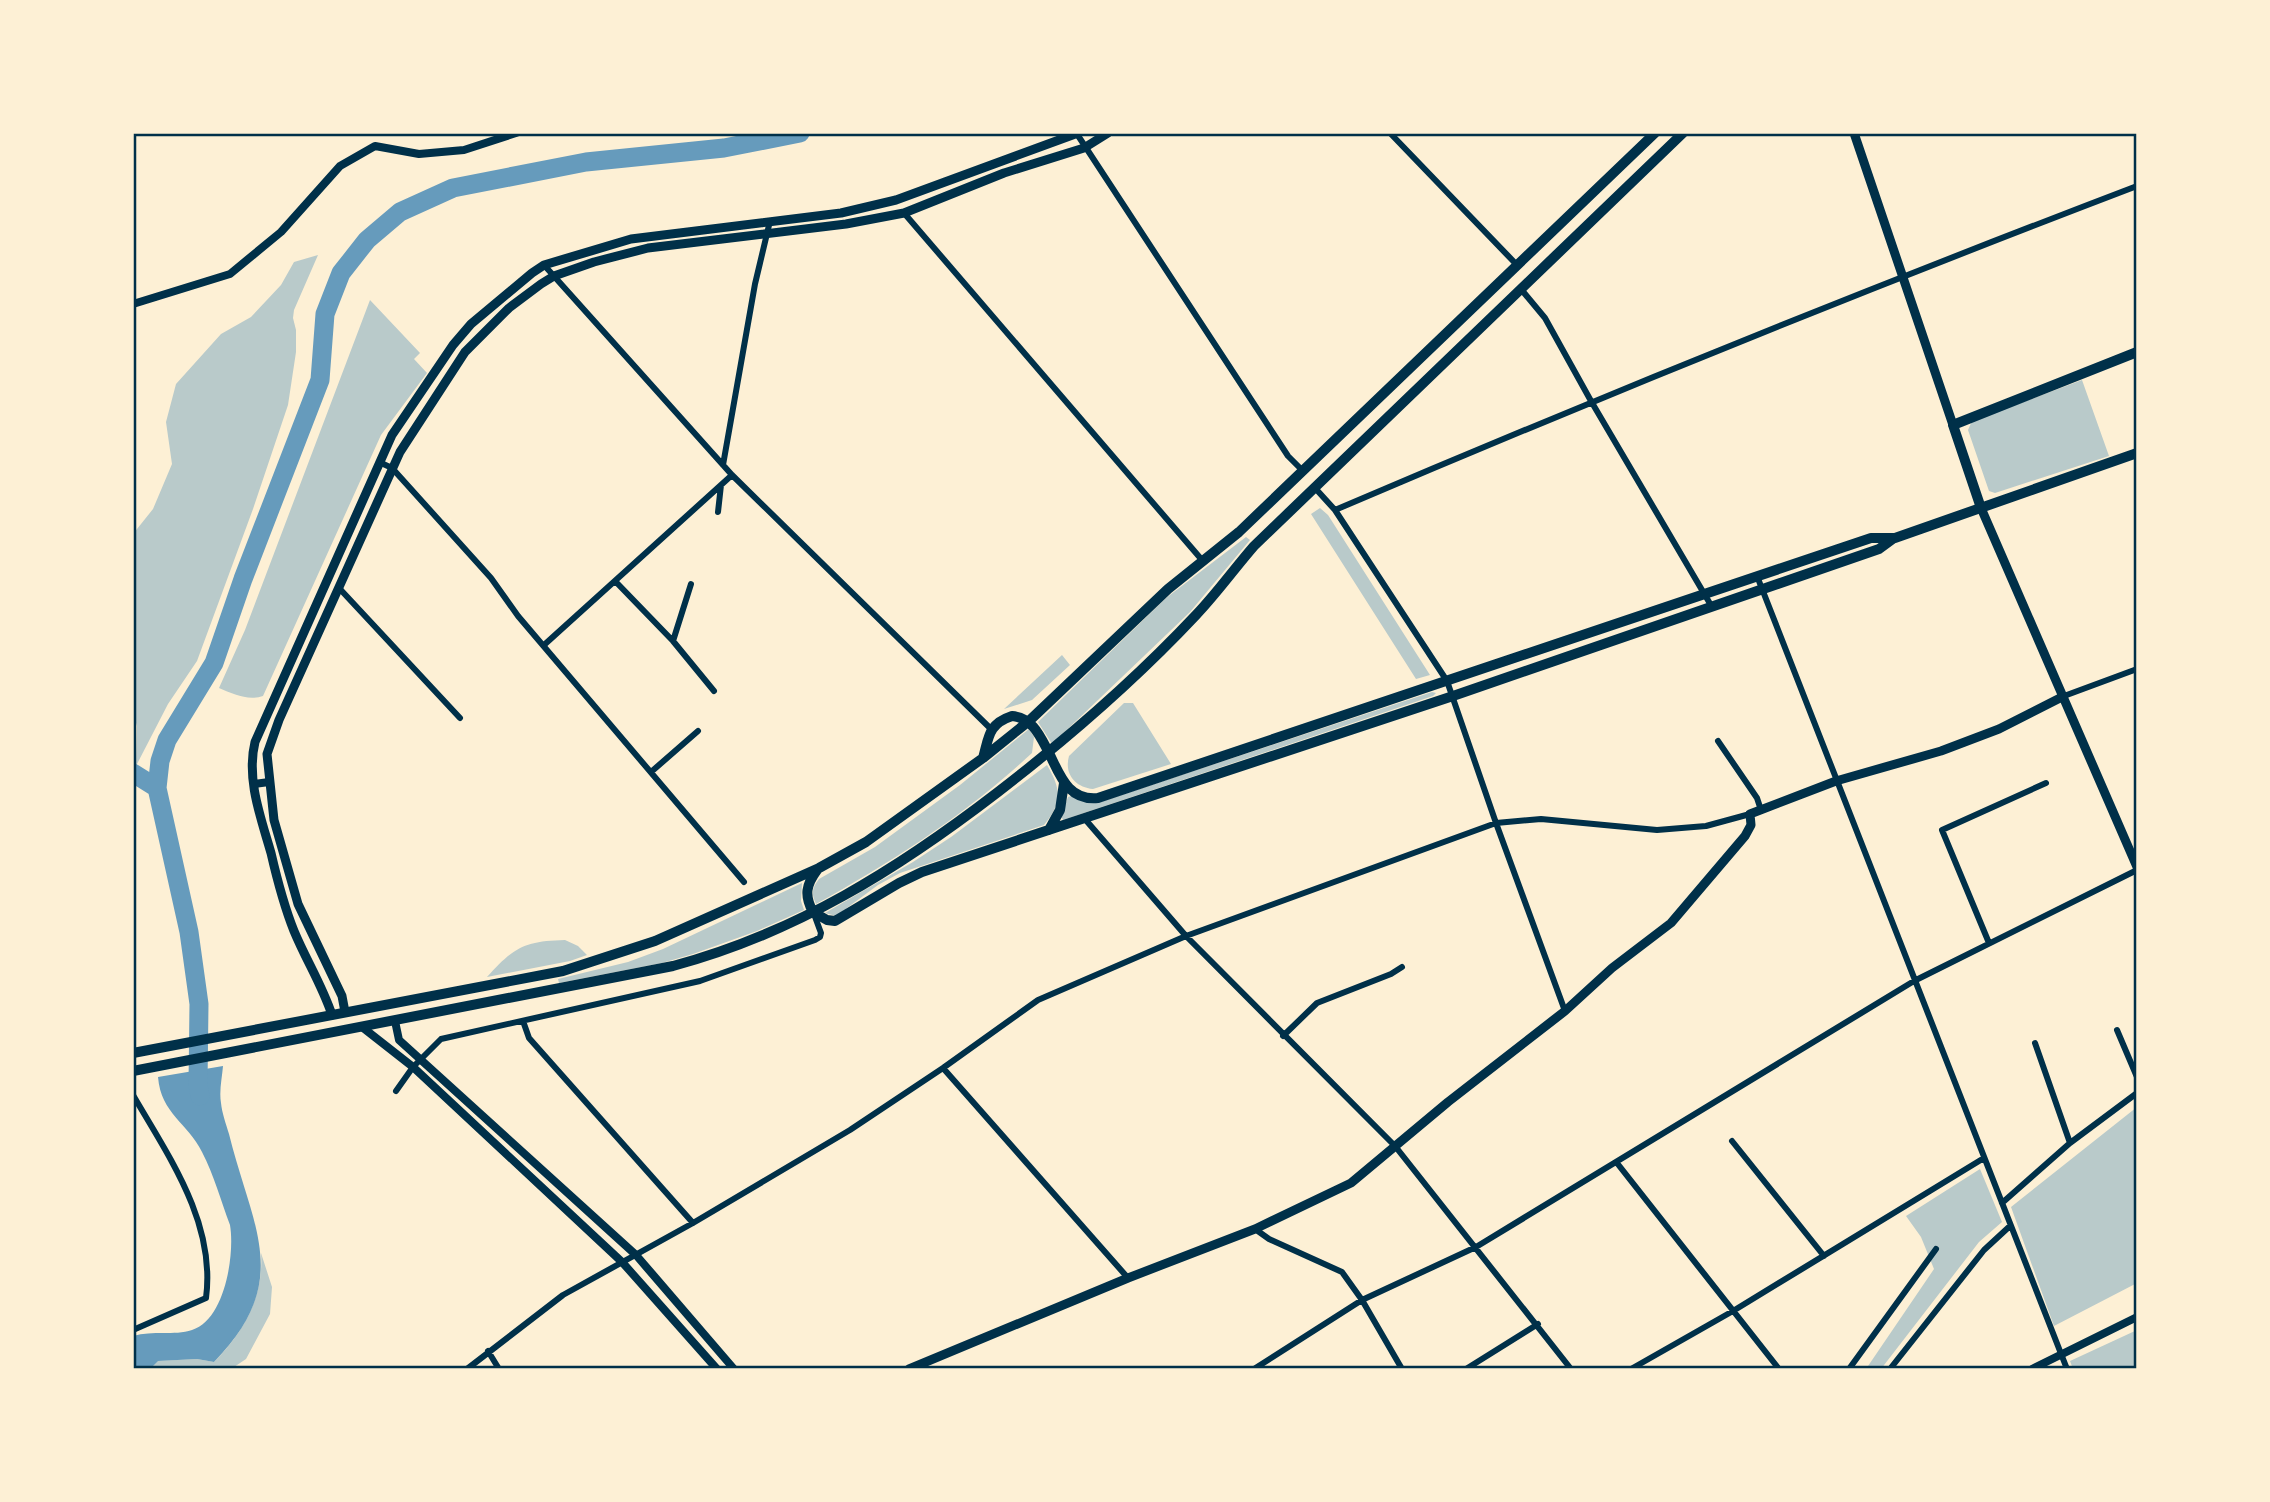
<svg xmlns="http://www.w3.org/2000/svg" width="2270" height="1502" font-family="'IBM Plex Serif',serif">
<rect width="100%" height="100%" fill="#fdf0d5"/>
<path fill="#b9caca" d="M318 255 294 310 293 318 296 330V352L288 405 253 509 197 661 168 704 136 766 137 726 133 713V534L153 509 172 464 166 422 176 384 221 334 251 317 281 285 294 262Z
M370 300 420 353 414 359 427 373 381 435 263 696C248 701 233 694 219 688L245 630Z
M2082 380 2109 456 1995 493 1989 491 1968 430 1972 421Z
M1320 508 1328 515 1430 675 1416 679 1311 514Z
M1246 537 1250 540 1190 612 1052 744 1038 722 1166 598Z
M1062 655 1070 665 1032 700 1004 709Z
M1432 692 1436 693 1433 696 1063 820 1061 816 1068 797 1071 796 1088 803 1100 802Z
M1124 703H1133L1171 764 1093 789C1075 787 1064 774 1069 756Z
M1029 729 1034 737 1032 753C965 815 895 860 816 904 811 893 812 888 819 879L875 847 960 785Z
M1047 765C1061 789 1063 802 1044 825L900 873 878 885 836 916 825 913 913 862 951 837Z
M802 883 801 901 804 910 757 931 693 954 662 963 559 983 558 979 628 962 663 949Z
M565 940 578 946 587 955 570 961 487 977C514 947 525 941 565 940Z
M2137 1107V1283L2054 1326 2011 1207Z
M1980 1169 2002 1222 1979 1242 1881 1369H1866L1934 1269 1921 1237 1906 1216Z
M261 1253 272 1287 270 1314 246 1359 231 1369H150L157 1361 197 1359 214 1362C244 1332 264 1296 261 1253Z
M2137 1330V1369H2073L2070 1361Z"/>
<path fill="#669bbc" d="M223 1066C222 1078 219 1091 221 1103 222 1113 226 1124 229 1134 252 1228 294 1280 214 1362L197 1359 158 1361 150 1369H133V1336C153 1330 174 1336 192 1330 225 1320 235 1254 230 1225 221 1201 214 1175 202 1152 188 1123 161 1114 158 1077Z"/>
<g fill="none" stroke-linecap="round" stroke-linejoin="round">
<path stroke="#669bbc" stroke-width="19" d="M133 773 157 788
M200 1096 198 1085 199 1004 189 932 157 788 160 761 167 740 214 663 243 579 320 380 325 314 341 273 367 240 400 212 453 188 586 162 724 148 800 133"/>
<path stroke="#003049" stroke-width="6" d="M1390 133 1516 264
M1077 134 1288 456 1303 471
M904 213 1202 560
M544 265 732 475 991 729
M1520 288 1545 318 1591 401 1712 607
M379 462 392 468 491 578 518 616 744 882
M723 465 755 284 770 221
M1315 488 1335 510 1447 681 1496 823 1565 1011
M1335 510C1600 397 1867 289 2137 186
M718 512 721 485
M1757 576 2067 1369
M615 581 673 641 714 691
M339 588 460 718
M673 641 691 584
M544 645 732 475
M2064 696 2137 669
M1718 741 1757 798 1761 810
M651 772 698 731
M1084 818 1186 936 1395 1146 1571 1369
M1989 943 1942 830 2046 783
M523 1021 529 1038 693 1223
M2117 1030 2137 1077
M1283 1036 1317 1003 1391 974 1402 967
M2035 1043 2070 1143
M943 1068 1128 1278
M396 1091 413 1067 441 1039 700 981 815 940 820 937 821 933 814 914
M133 1095C169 1157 216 1223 206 1298L133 1330
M1732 1141 1824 1256
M1617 1163 1779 1369
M2002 1203 2070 1143 2137 1093
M1255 1229 1269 1239 1342 1272 1362 1300 1402 1369
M488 1351 499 1369
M467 1369 563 1295 693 1223 850 1130 943 1068 1038 1000 1186 936 1496 823 1541 819 1657 830 1706 826 1750 814
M1254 1369 1362 1300 1476 1247 1914 981 2137 870
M1466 1369 1538 1324
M1631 1369 1733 1311 1984 1158
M1849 1369 1936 1249
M1890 1369 1984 1250 2010 1226"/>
<path stroke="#003049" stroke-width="8" d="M133 304 230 274 281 232 340 166 375 146 419 154 464 150 516 133
M254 784 269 782
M395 1021 399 1040 636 1255 734 1369
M362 1027 413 1067 622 1262 717 1369
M2032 1369 2137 1317"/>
<path stroke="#003049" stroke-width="9" d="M1854 133 1953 425
M1981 508 2137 867
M345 1012 342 996 298 904 274 820 267 754 279 720 400 452 465 352 509 308 541 284 554 276 594 262 648 248 846 224 904 213 1004 173 1084 148 1108 133
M332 1015C322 985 306 960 294 931 284 906 277 879 271 853 261 818 246 779 255 742L392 435 453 345 471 324 532 273 544 265 631 239 841 213 896 200 1078 133
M909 1369 1128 1278 1255 1229 1351 1183 1448 1102 1565 1011 1612 968 1671 923 1745 836 1751 825 1750 814 1836 781 1941 751 1999 729 2064 696"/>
<path stroke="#003049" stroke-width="10" d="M1981 508 1953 425 2137 352
M1049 753C1060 775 1068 801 1098 798L1871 538H1895L2137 453
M1049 830 1060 810 1064 783
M813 912 827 920 835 921 899 883 922 872 1453 696 1879 549 1894 538"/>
<path stroke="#003049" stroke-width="10" d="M983 758C989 737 988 724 1012 716 1033 718 1040 736 1049 753
M813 912C804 895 806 885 817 870
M133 1053 563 971 655 941 819 868 866 842 983 758 1029 721 1168 589 1239 532 1655 133
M133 1071 673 966C796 933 898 869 998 792 1068 738 1135 680 1196 615 1217 593 1234 569 1254 546L1683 133"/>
</g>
<rect width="2270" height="1502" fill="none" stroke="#fdf0d5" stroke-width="270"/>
<rect x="135" y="135" width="2000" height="1232" fill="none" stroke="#003049" stroke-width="2.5"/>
</svg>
